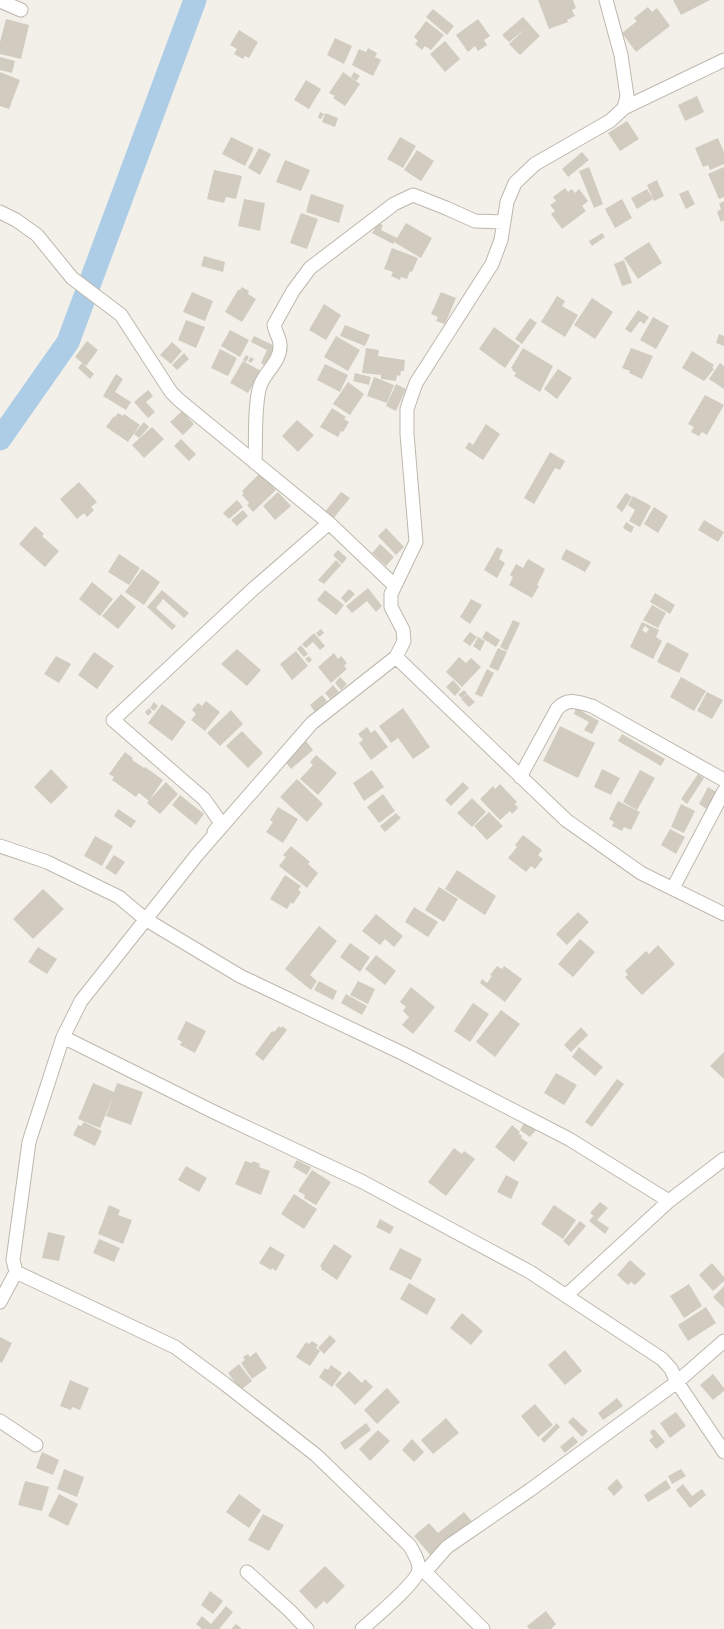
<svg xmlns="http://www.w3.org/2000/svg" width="724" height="1629" font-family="Jost,sans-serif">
<rect width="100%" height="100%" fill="#f2f0e9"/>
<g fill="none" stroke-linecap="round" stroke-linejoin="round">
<path stroke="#adcde7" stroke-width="23" d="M0 439 68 342 195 0"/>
</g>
<path fill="#d2ccc0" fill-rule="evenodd" d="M538 0H573L576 8 572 10 575 16 567 20 568 22 549 29Z
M673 0H710L681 15Z
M648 7 652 12 657 8 670 26 636 52 622 33 637 21 634 18Z
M433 9 454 26 447 35 426 17Z
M523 17 540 36 520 55 509 44 525 29 509 42 502 35Z
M6 19 29 25 21 59 0 54V42Z
M478 19 490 36 484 40 487 45 478 51 475 46 468 52 456 35Z
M426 21 444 35 431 50 425 46 422 50 415 44 418 41 414 37Z
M239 30 258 42 249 58 245 56 243 59 234 54 237 49 230 45Z
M335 38 352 46 344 64 327 55Z
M445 41 460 59 445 72 430 54Z
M368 48 377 53 375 57 381 60 373 76 352 65 359 49 366 52Z
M0 57 15 61 12 73 0 70Z
M0 72 20 80 9 109 0 106Z
M343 72 360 84 345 106 333 98 335 96 329 93Z
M354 72 360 76 356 81 351 77Z
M306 80 321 89 309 109 294 100Z
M697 96 704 112 685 121 678 105Z
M320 112 324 114 321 119 318 118Z
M325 113 338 118 335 127 322 122Z
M627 121 639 139 620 151 608 133Z
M231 137 254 148 245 166 222 154Z
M400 137 416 146 403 168 387 159Z
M718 138 724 152V164L710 170 708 165 703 167 695 148Z
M259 148 271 154 260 175 248 168Z
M417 150 434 161 421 181 404 170Z
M582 152 589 160 568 177 562 169Z
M285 160 310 170 301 191 276 182Z
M589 167 603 204 594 208 579 171Z
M724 167V197L719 199 708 174Z
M214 170 242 176 236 199 226 197 224 203 207 199Z
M657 180 664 196 654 201 647 185Z
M565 188 568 192 572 189 575 193 579 189 588 201 582 206 586 211 562 229 551 214 555 211 550 205 556 201 553 197Z
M647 189 653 199 637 209 631 198Z
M688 190 695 204 686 209 679 194Z
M311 194 344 205 339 223 306 212Z
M244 199 265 203 260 231 238 226Z
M622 199 632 218 615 228 605 209Z
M724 201V220L721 222 717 212 721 209 719 204Z
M301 213 318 219 307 249 290 243Z
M378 223 383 225 381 230 397 238 406 223 432 238 421 258 394 242 393 244 372 233Z
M602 233 605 237 592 246 589 241Z
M649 242 662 263 638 279 624 258Z
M392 248 418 258 412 272 410 271 407 279 401 277 400 280 391 276 393 272 384 269Z
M204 256 225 262 223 272 201 266Z
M624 260 632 283 622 286 614 264Z
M242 287 249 291 248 294 256 299 242 322 225 312 238 290H240Z
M192 292 213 301 205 321 183 312Z
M441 292 456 298 445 324 436 321 438 317 431 314Z
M557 296 565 301 562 306 578 315 565 337 541 322Z
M592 298 613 312 595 339 574 325Z
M324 304 341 315 326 340 309 330Z
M638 310 649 317 644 324 640 321 631 333 625 329Z
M653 317 669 326 656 349 640 340Z
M530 318 537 323 522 344 515 339Z
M186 320 205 327 196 348 178 340Z
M345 325 370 335 365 346 340 336Z
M494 327 520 346 505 368 479 349Z
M230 330 249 340 240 357 221 346Z
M719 334 724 336V346L716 343Z
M254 336 277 347 267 367 261 363 267 350 251 342Z
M336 336 360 350 348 371 324 357Z
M87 341 98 350 86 366 75 357Z
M172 342 182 351 171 364 160 355Z
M366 348 379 350 378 356 405 360 404 371H401L400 376 397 375 396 381 381 379V375L362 373Z
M523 348 553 366 540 392 514 376 516 373 512 370 513 369 511 368Z
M631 348 653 356 642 379 629 373 630 371 622 368Z
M220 349 237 358 228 376 211 368Z
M692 351 714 365 712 368 714 369 704 381 682 368Z
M184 353 189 359 177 370 172 365Z
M246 355 249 357 246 362 243 360Z
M251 357 254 359 251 363 248 361Z
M243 361 261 371 248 393 230 383Z
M82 363 94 374 90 379 78 368Z
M720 363 724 366V389L709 379Z
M325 364 348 375 340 392 317 380Z
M558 369 572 378 557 399 544 389Z
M355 373 371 377 369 385 353 381Z
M116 374 123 379 115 392 131 402 126 410 103 396Z
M374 377 394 385 387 403 367 396Z
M348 382 364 394 350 415 333 404Z
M396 384 406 389 396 411 386 406Z
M148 390 153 396 146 402 155 412 148 418 134 402Z
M705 395 724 405 707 435 702 432 699 436 691 432 694 427 688 424Z
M332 408 346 417 344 419 349 422 343 432 341 431 338 437 320 427Z
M182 411 194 424 183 435 170 422Z
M118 413 123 416 124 414 140 425 128 442 106 427 114 416 115 417Z
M297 420 314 435 298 452 282 436Z
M144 422 149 427 139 438 134 434Z
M486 424 500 434 483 460 465 448 469 442 473 445Z
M152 427 164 439 144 458 132 445Z
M181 439 196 454 189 461 174 446Z
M550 452 565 461 560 470 555 468 534 504 524 498Z
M260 473 276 490 253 512 247 505 249 503 242 495 244 493 242 491Z
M79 482 97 502 91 507 94 510 87 517 84 513 77 519 60 499Z
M278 492 291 506 275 520 263 506Z
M341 492 350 498 332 520 324 513Z
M626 493 632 497 622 512 616 507Z
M633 496 651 506 640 527 629 521 635 510 628 505Z
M237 500 243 507 229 519 223 513Z
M654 507 668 516 658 533 644 524Z
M243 510 248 516 237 526 231 520Z
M704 520 724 532 718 542 698 530Z
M626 522 634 527 631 533 623 528Z
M35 526 44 534 42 536 59 551 45 567 19 544Z
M386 528 404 547 396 555 378 536Z
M380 544 394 557 386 566 372 553Z
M497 547 503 550 499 559 505 563 497 578 484 570Z
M566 549 591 562 585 572 561 559Z
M338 550 347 558 342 564 333 555Z
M119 554 140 568 129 585 108 572Z
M528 559 545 569 537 585 539 586 532 598 509 585 513 577 510 575 516 564 523 568Z
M336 560 341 565 324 584 318 580Z
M142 569 160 582 144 605 125 592Z
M92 582 113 599 100 616 79 599Z
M368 588 382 606 376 612 367 601 352 613 346 606Z
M349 589 355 594 346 603 341 598Z
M162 590 189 613 184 618 163 599 156 608 176 626 172 630 147 607Z
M325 590 344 605 336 615 317 600Z
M655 593 675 605 670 614 650 602Z
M121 594 136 607 118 629 102 616Z
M471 599 482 605 470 624 460 617Z
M652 605 666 613 658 628 643 620Z
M513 620 520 623 507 651 500 647Z
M642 622 659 630 656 637 662 641 653 659 630 647ZM645 626 649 629 646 633 642 630Z
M321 629 324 633 319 637 316 633Z
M486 631 500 640 496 647 482 638Z
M470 632 477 637 470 646 463 641Z
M314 633 325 646 320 650 313 642 306 648 302 644Z
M478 637 485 641 480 651 473 646Z
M667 642 689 654 679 673 657 662Z
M301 645 308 654 304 657 297 649Z
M498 648 507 652 498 671 489 667Z
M237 649 261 670 247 686 221 664Z
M296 651 308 666 292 680 280 664Z
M94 652 114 666 97 689 78 675Z
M334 653 338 659 341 656 347 663 344 666 347 669 331 683 318 667Z
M56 656 71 664 59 683 44 674Z
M309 656 312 660 309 663 305 659Z
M459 657 466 663 471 658 481 667 462 687 446 672Z
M487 669 494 673 482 697 475 694Z
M340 677 347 684 341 690 335 683Z
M681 677 706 691 694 711 670 697Z
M453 680 461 689 455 696 446 687Z
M333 685 339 692 330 699 325 693Z
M464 690 467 693 462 698 458 695Z
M707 692 723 700 712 719 697 711Z
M467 694 475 702 469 707 461 699Z
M322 695 327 701 315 712 310 705Z
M206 701 220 712 205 731 191 720 196 714 192 710 198 703 202 706Z
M154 702 158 706 154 711 150 708Z
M162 704 186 722 172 741 148 723Z
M149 708 152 712 148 716 145 712Z
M403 708 430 747 413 759 398 738 391 743 379 726Z
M576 708 599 721 592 734 584 730 589 722 574 714Z
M231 710 243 724 220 746 207 733Z
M560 726 595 743 578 778 543 761Z
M367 727 371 733 375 730 388 747 371 760 359 743 363 740 358 734Z
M242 731 263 753 248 768 226 746Z
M622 734 665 759 661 766 618 741Z
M306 741 313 750 291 769 284 760Z
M125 752 133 758 132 760 144 768 145 767 163 780 149 801 139 793 136 797 112 780 114 777 109 774Z
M316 755 337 773 318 795 300 779 313 765 310 762Z
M51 769 68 787 51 804 34 787Z
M602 769 620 778 611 795 594 787Z
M372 770 384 787 364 801 353 783Z
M640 770 655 778 637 810 623 802Z
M698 774 704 778 687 804 681 799Z
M297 779 323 804 307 822 280 797Z
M166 782 178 794 160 814 147 803Z
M463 782 469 788 451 806 445 800Z
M500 784 517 802 515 804 518 808 512 814 510 811 500 820 480 799 493 786 495 789Z
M708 787 718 793 708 810 699 804Z
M383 794 395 811 379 823 367 807Z
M180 795 204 814 196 825 172 805Z
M472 798 486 812 472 827 457 813Z
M618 801 640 812 631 830 624 827 622 831 612 826 614 822 609 819Z
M681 804 695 811 684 833 671 827Z
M278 807 298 819 283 843 266 832 273 822 270 820Z
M118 809 136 821 131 828 114 816Z
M489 812 503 826 487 840 474 826Z
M396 813 401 818 385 832 380 826Z
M670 829 685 837 676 854 661 845Z
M523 835 542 850 538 855 543 859 535 869 531 866 526 872 508 858 517 847 515 845Z
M95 836 113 846 102 866 84 856Z
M291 846 310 862 308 864 318 873 307 888 279 866 286 857 283 855Z
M114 855 125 862 116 875 105 868Z
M457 870 496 896 485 915 445 889Z
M285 875 301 886 298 890 301 892 293 904 291 902 287 909 270 899Z
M439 887 458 899 444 922 425 910Z
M43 889 64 909 33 939 13 919Z
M414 907 438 922 428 937 405 922Z
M578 912 589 922 567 945 556 934Z
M376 914 403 936 394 947 385 939 380 945 362 931Z
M319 926 337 941 310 975 317 981 311 990 285 969Z
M580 939 595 952 573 977 558 964Z
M350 943 370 957 360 972 340 957Z
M658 945 675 964 642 995 625 977 628 975 625 971 646 951 649 954Z
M38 947 57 959 47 974 28 962Z
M376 955 396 971 385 985 365 969Z
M497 966 502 969 504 966 522 979 505 1002 480 983 482 979 487 983 492 976 490 975Z
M319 981 337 991 333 1000 314 990Z
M358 981 375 989 368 1004 350 995Z
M411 987 435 1007 413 1034 402 1025 409 1017 403 1011 406 1007 400 1002Z
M346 994 367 1006 362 1015 341 1003Z
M473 1003 489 1014 470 1042 454 1031Z
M501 1010 520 1024 495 1057 476 1042Z
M186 1021 206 1031 195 1053 180 1045 182 1042 177 1039Z
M279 1026 281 1028 282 1026 287 1030 263 1061 255 1054 272 1031 274 1032Z
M581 1027 588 1035 571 1052 564 1045Z
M579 1047 603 1067 595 1076 572 1057Z
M724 1052V1079L710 1066Z
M556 1073 577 1085 564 1105 544 1093Z
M617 1079 624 1084 592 1127 585 1122Z
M93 1083 114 1092 117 1083 143 1092 131 1125 106 1116 113 1097 100 1128 78 1119Z
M84 1122 102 1131 95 1146 73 1135 78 1125 81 1126Z
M525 1122 536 1130 530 1137 520 1130Z
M512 1125 520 1132 519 1134 522 1136 521 1138 528 1143 514 1162 495 1147Z
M454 1148 462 1154 464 1151 475 1159 446 1196 428 1182Z
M297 1160 311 1167 307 1175 293 1167Z
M245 1161 252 1163 253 1161 260 1164 259 1167 270 1171 261 1195 235 1184Z
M186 1166 207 1178 199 1192 178 1180Z
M312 1170 331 1182 316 1205 304 1198 305 1195 298 1191Z
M506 1175 519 1182 511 1199 497 1192Z
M294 1194 317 1209 304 1229 281 1214Z
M600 1202 608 1208 597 1220 609 1228 605 1234 589 1221 593 1216 596 1218 590 1213Z
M109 1205 120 1210 118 1215 132 1220 123 1244 98 1234Z
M554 1205 576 1220 563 1239 541 1224Z
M380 1219 394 1227 390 1234 376 1227Z
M580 1221 586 1226 569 1246 563 1241Z
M48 1232 65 1236 59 1261 42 1258Z
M99 1239 120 1248 114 1262 93 1253Z
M334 1244 352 1256 337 1280 321 1269 322 1268 320 1266Z
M270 1246 285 1255 276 1271 272 1268 271 1270 259 1263Z
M400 1248 422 1259 411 1280 389 1269Z
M630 1260 646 1274 635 1285 631 1282 628 1285 617 1275Z
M712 1263 724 1277V1281L713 1291 699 1275Z
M409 1283 436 1299 427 1315 400 1299Z
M689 1284 702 1306 684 1318 670 1296Z
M724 1286V1308L713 1297Z
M706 1307 716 1323 688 1341 678 1325Z
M462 1313 483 1331 471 1345 450 1328Z
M330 1335 336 1341 324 1354 318 1348Z
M0 1337 12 1343 2 1363 0 1362Z
M312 1341 318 1345 316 1348 320 1351 310 1366 296 1357 306 1342 309 1344Z
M565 1350 582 1371 565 1385 548 1365Z
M256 1352 267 1368 252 1379 241 1363 245 1360 243 1357 248 1354 250 1357Z
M239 1364 252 1381 241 1390 228 1373Z
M331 1365 342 1373 332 1387 319 1377 325 1368 328 1370Z
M349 1371 362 1383 365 1379 373 1387 355 1405 335 1385Z
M713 1374 724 1388V1391L713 1400 700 1385Z
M70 1380 89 1388 80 1410 72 1407 71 1410 60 1406Z
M387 1388 400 1402 377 1424 364 1410Z
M617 1398 623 1406 603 1420 598 1413Z
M535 1404 553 1425 538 1437 521 1416Z
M676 1412 686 1426 670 1438 660 1423Z
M573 1417 588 1431 582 1437 568 1422Z
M446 1418 459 1433 433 1454 421 1440Z
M366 1423 371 1430 345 1450 340 1443Z
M557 1423 560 1427 544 1443 541 1439Z
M654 1429 665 1442 656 1449 649 1440 653 1437 650 1432Z
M378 1430 390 1441 370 1461 359 1449Z
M573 1436 578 1442 565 1453 560 1447Z
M412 1439 424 1452 414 1462 402 1450Z
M42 1452 59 1460 53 1475 36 1468Z
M64 1469 84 1477 77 1497 57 1489Z
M681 1469 686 1476 672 1484 668 1476Z
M617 1479 623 1487 614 1496 607 1488Z
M666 1480 671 1488 648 1502 644 1495Z
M25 1481 49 1487 42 1511 18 1505Z
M683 1484 692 1496 702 1489 706 1495 690 1508 676 1490Z
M59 1494 78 1504 68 1526 48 1516Z
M239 1494 261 1510 249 1528 226 1512Z
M464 1512 474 1524 433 1558 414 1536 429 1523 438 1533Z
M263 1514 284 1525 269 1551 248 1540Z
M325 1566 345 1586 327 1604 324 1601 316 1609 299 1591Z
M210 1591 223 1601 213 1614 201 1605Z
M226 1606 233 1612 219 1629H202L196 1624 202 1616 211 1624Z
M546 1611 556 1624 551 1629H529L527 1626Z
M236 1624 242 1629H231Z"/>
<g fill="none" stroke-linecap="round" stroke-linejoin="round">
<defs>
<path id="minor" d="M0 1 21 10
M624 108 724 60
M0 212 16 220 37 235 72 278 121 315 171 392 179 400 329 523 394 585
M255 463C256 442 254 405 260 386 265 371 281 362 280 345 280 338 275 332 274 325L293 291 310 268 394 204 413 195 446 208 475 221 504 222
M396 657 566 820 641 873 724 914
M520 777 557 709C568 697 577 702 592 706L724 780
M214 832 221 823 204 799 113 720 252 590 329 523
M0 846 47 862 119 897 145 919 240 976 404 1054 569 1139 669 1201
M673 888 724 791
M63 1037 214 1112 363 1182 530 1272 662 1359 671 1369 677 1382 724 1452
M565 1294 570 1292 669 1201 724 1159
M0 1302 16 1272
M0 1421 36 1445
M419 1571 425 1572 483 1629
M247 1572 290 1611 307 1629
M425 1572 447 1547 530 1490 677 1382 724 1341
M362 1629C373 1619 418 1582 419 1569 419 1560 414 1554 410 1546L316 1455 225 1384 175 1347 16 1272 13 1260 29 1142 63 1037 81 1001 196 856 312 723 396 657 404 641 403 630 391 607V594L416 542 407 434V409L416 383 492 264 501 240 507 202 515 183 535 164 610 121 624 108 627 96 621 55 606 0"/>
</defs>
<use href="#minor" stroke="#bdb8ad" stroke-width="15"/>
<use href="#minor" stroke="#fff" stroke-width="13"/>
</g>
</svg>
